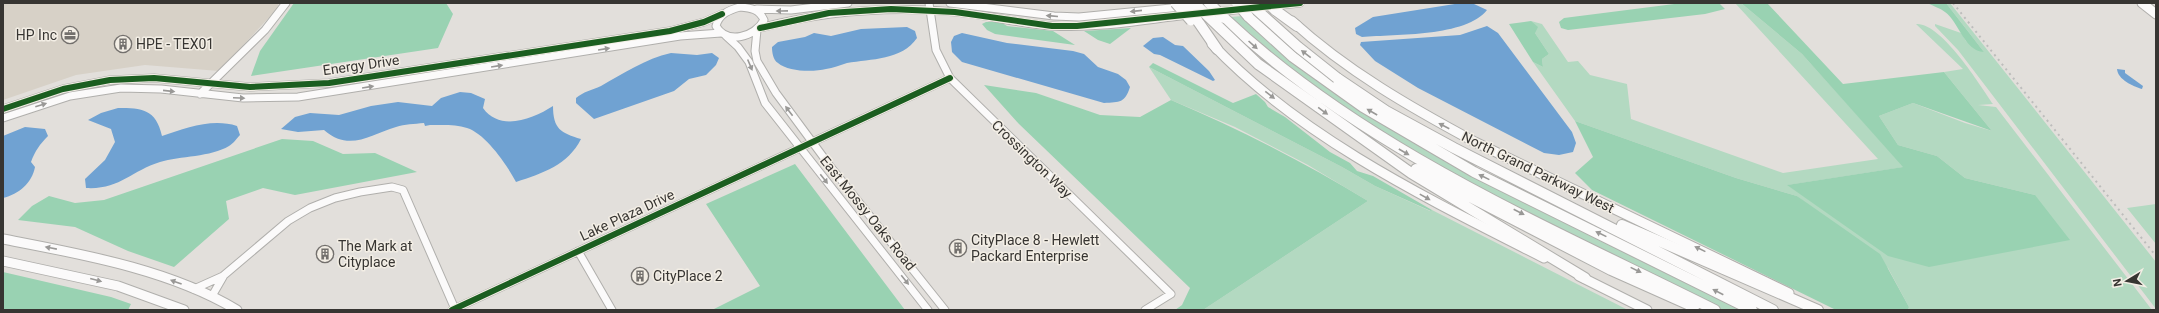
<svg xmlns="http://www.w3.org/2000/svg" width="2159" height="313" font-family="Roboto,sans-serif">
<rect width="100%" height="100%" fill="#e2dfdb"/>
<path fill="#d7d1c7" d="M3 3H279L276 10 219 71 145 65 76 75 3 100Z"/>
<path fill="#b3d9c1" d="M1735 3H1741L1802 54 1904 167 1788 185 1888 255 2035 195 1965 178 1937 156 1898 145 1879 116 1913 103 1965 123 1992 131 1944 72 1963 69 1916 24C1941 22 1980 85 1993 104L1978 105 1996 107 2152 310H1908L1909 307 1888 268 1797 196 1736 178 1575 121 1533 62 1543 67 1542 59 1549 54 1535 33 1531 21 1542 24 1568 62 1578 61 1590 75 1627 84 1631 119 1783 173 1878 159Z
M1946 3H1950L2156 262V309L1958 50 1935 26V24L1961 33 1966 41 1984 52Z
M1242 16 1244 17 1242 18 1289 61 1291 60C1371 124 1461 170 1553 215 1617 247 1681 278 1745 310H1723L1440 168 1313 88 1231 17Z
M1149 67 1342 167 1375 186 1430 211 1432 210 1628 310H1203L1368 201 1308 165 1235 127 1171 100Z
M2156 204V244L2127 208Z"/>
<path fill="#99d2b2" d="M294 3H446L453 14 438 48 251 76 260 51Z
M1682 3H1719L1725 9 1705 14 1568 30 1561 28 1559 22 1564 18Z
M1741 3H1767L1843 84 1944 72 1992 131 1913 103 1879 116 1898 145 1937 156 1965 178 2035 195 2070 240 1929 267 1888 256 1787 185 1903 167 1802 54Z
M1927 3H1946L1984 52C1964 51 1959 22 1945 12 1940 8 1933 6 1927 3Z
M1531 21 1538 27 1535 33 1549 54 1542 59 1543 67 1533 62 1509 24Z
M986 22H1001L1007 26 1053 31 1075 45 995 34 987 30 982 24Z
M1131 28 1110 44 1098 40 1084 31Z
M1153 63 1233 103 1256 94 1265 102 1268 107 1285 117 1330 152 1350 163 1357 171 1373 176 1432 210 1431 211 1375 186 1342 167 1149 67Z
M984 85 1036 93 1100 115 1140 117 1171 100C1239 129 1304 162 1368 201L1203 310H1175L1182 305 1190 288 1019 124Z
M1575 121 1736 178 1797 196 1880 254 1909 307 1908 310H1836L1592 190 1575 173 1593 157Z
M282 139 313 141 343 154 375 153 417 172 295 195 263 188 226 201 229 219 174 267 128 251 75 227 18 220 32 206 49 196 75 203 104 200Z
M795 164 905 310H712L760 286 706 204Z
M3 272 111 297 131 304 128 310H3Z"/>
<path fill="#70a2d2" d="M1461 3 1474 4 1487 10C1466 37 1396 34 1362 37L1356 34 1355 28 1373 17Z
M1487 26 1498 33 1572 132 1576 143 1573 152 1559 155 1544 153 1418 88 1375 61 1360 45 1361 42 1460 35Z
M907 27 915 31 917 38C902 60 871 59 847 63 840 65 833 68 826 69 814 72 788 72 778 63 773 60 772 52 772 47L778 42 805 37 814 33 831 36 861 29Z
M962 33 1007 43 1073 51 1084 54 1098 67 1118 74 1126 80 1130 87C1125 103 1120 102 1104 103L962 62 952 52 951 42 954 36Z
M1163 37 1175 45 1183 46 1209 71 1215 80 1213 81 1160 55 1154 54 1143 46 1153 38Z
M671 53 697 55 712 53 719 58 716 65 706 75 689 79 674 91 594 119 576 103V98C583 92 592 90 601 86 624 73 645 59 671 53Z
M2117 69 2125 70V73L2143 86 2142 89C2133 86 2118 80 2117 69Z
M460 92 471 93 485 99 483 108C500 132 533 119 553 106 553 129 561 133 581 139 568 165 543 173 516 182 507 165 486 134 467 128 456 124 441 125 430 125L425 126 424 123C414 124 405 124 396 127 370 135 349 152 324 130L298 132 281 129 295 117 310 113 339 115 371 106 398 102 432 106 441 98Z
M118 108C142 108 156 109 162 136 186 128 212 118 237 126L240 135C237 138 233 144 229 146 211 157 180 156 160 162 131 171 119 190 86 188L85 179 105 160 115 142 111 129 88 120 101 113Z
M25 127 45 129 48 136C40 144 35 151 31 162L35 167C32 183 19 194 3 198V136Z"/>
<g fill="none" stroke-linecap="round" stroke-linejoin="round">
<defs>
<path id="minor" d="M929 3 936 50 950 78 1171 294 1145 310
M950 3 1054 16 1079 17 1181 7
M740 7C751 8 759 9 764 20 755 37 727 45 716 26 719 14 729 10 740 7Z
M757 9 791 10 848 3
M1216 12 1300 3
M760 28C824 11 890 6 956 12 988 15 1020 24 1052 26 1097 29 1143 20 1188 15
M757 30 755 51 757 61 776 93 830 166 945 310
M726 36 738 47 749 62 765 103 928 310
M200 94 265 30 286 3
M3 109 63 89 110 80 154 78 250 87 329 83 670 31 704 22 722 14
M3 118 70 96 121 88 161 89 243 98 298 97 680 36 721 33
M578 251 612 310
M194 289 223 276 288 221 310 208 335 198 360 192 392 187 403 190 455 309
M212 296 223 277
M452 310 950 78"/>
<path id="major" d="M2142 3 2156 14
M1292 21C1347 71 1410 107 1475 142L1789 293
M1212 44C1301 138 1430 200 1544 258
M3 239C80 254 169 269 237 310
M3 261 118 286 184 310
M1579 276 1647 310"/>
<path id="highway" d="M1275 10 1297 26
M1248 16 1293 57 1363 107 1474 172 1752 310
M1224 18C1365 150 1545 225 1715 310
M1197 20 1217 49
M1258 64 1411 173 1585 278
M1337 78 1386 111 1454 148 1773 310
M1416 169 1611 270 1694 307
M1622 225 1818 310"/>
</defs>
<use href="#minor" stroke="#b0afac" stroke-width="9"/>
<use href="#major" stroke="#b0afac" stroke-width="11"/>
<use href="#highway" stroke="#b0afac" stroke-width="12"/>
<use href="#minor" stroke="#fbfafa" stroke-width="7"/>
<use href="#major" stroke="#fbfafa" stroke-width="9"/>
<use href="#highway" stroke="#fbfafa" stroke-width="10"/>
<path stroke="#bdbdbc" stroke-width="2" stroke-dasharray="2 4" stroke-linecap="butt" d="M1953 3 2156 256"/>
<defs>
<path id="major-bridge" d="M1175 3 1191 21"/>
<path id="highway-bridge" d="M1184 3 1197 20
M1194 3 1258 64
M1209 3 1224 18
M1237 3 1248 16
M1249 3 1298 47 1337 78
M1268 3 1275 10"/>
</defs>
<use href="#major-bridge" stroke="#b0afac" stroke-width="11" stroke-linecap="butt"/>
<use href="#highway-bridge" stroke="#b0afac" stroke-width="12" stroke-linecap="butt"/>
<use href="#major-bridge" stroke="#fbfafa" stroke-width="9"/>
<use href="#highway-bridge" stroke="#fbfafa" stroke-width="10"/>
<defs>
<path id="cycleway" d="M760 28 829 13 891 9 955 12 1052 26H1077L1300 3
M3 109 63 89 110 80 154 78 250 87 329 83 670 31 704 22 722 14
M452 310 950 78"/>
</defs>
<use href="#cycleway" stroke="#f3eee5" stroke-width="8"/>
<use href="#cycleway" stroke="#1b5e20" stroke-width="6"/>
</g>
<defs><path id="oneway-solid" d="M-6-.8H1V-3.2L6.5 0L1 3.2V.8H-6Z"/></defs>
<g fill="#999896">
<use href="#oneway-solid" transform="translate(782 11) rotate(179)"/>
<use href="#oneway-solid" transform="translate(1136 11) rotate(174)"/>
<use href="#oneway-solid" transform="translate(1052 16) rotate(-175)"/>
<use href="#oneway-solid" transform="translate(1253 45) rotate(42)"/>
<use href="#oneway-solid" transform="translate(604 49) rotate(-9)"/>
<use href="#oneway-solid" transform="translate(1306 54) rotate(-142)"/>
<use href="#oneway-solid" transform="translate(750 65) rotate(67)"/>
<use href="#oneway-solid" transform="translate(497 66) rotate(-9)"/>
<use href="#oneway-solid" transform="translate(368 87) rotate(-9)"/>
<use href="#oneway-solid" transform="translate(169 91) rotate(6)"/>
<use href="#oneway-solid" transform="translate(1270 95) rotate(38)"/>
<use href="#oneway-solid" transform="translate(239 98) rotate(2)"/>
<use href="#oneway-solid" transform="translate(41 105) rotate(-18)"/>
<use href="#oneway-solid" transform="translate(789 111) rotate(-127)"/>
<use href="#oneway-solid" transform="translate(1323 111) rotate(36)"/>
<use href="#oneway-solid" transform="translate(1372 112) rotate(-150)"/>
<use href="#oneway-solid" transform="translate(1444 126) rotate(-152)"/>
<use href="#oneway-solid" transform="translate(1404 152) rotate(30)"/>
<use href="#oneway-solid" transform="translate(1484 177) rotate(-154)"/>
<use href="#oneway-solid" transform="translate(824 179) rotate(52)"/>
<use href="#oneway-solid" transform="translate(1425 197) rotate(29)"/>
<use href="#oneway-solid" transform="translate(1519 212) rotate(27)"/>
<use href="#oneway-solid" transform="translate(1601 234) rotate(-154)"/>
<use href="#oneway-solid" transform="translate(51 248) rotate(-169)"/>
<use href="#oneway-solid" transform="translate(1700 249) rotate(-154)"/>
<use href="#oneway-solid" transform="translate(1636 270) rotate(26)"/>
<use href="#oneway-solid" transform="translate(96 280) rotate(15)"/>
<use href="#oneway-solid" transform="translate(905 280) rotate(51)"/>
<use href="#oneway-solid" transform="translate(176 282) rotate(-160)"/>
<use href="#oneway-solid" transform="translate(1718 292) rotate(-153)"/>
</g>
<defs>
<symbol id="office-ring" viewBox="-11 -11 22 22"><circle r="9.5" fill="#f3eee5" stroke="#73706d" stroke-width="1.5"/><path d="M-6-3h4V-5.5h4V-3h4V5H-6ZM-1-4.5V-3h2v-1.5ZM-6 0V1H6V0Z" fill="#73706d"/></symbol>
<symbol id="building-ring" viewBox="-11 -11 22 22"><circle r="9.5" fill="#f3eee5" stroke="#73706d" stroke-width="1.5"/><path d="M-4-6H4V6H1V3H-1V6H-4ZM-2.5-4.3h1.7v1.8h-1.7ZM.8-4.3h1.7v1.8H.8ZM-2.5-1h1.7V.8h-1.7ZM.8-1h1.7V.8H.8Z" fill="#73706d"/></symbol>
</defs>
<g fill-rule="evenodd">
<use href="#office-ring" x="60" y="25" width="20" height="20"/>
<use href="#building-ring" x="113" y="34" width="20" height="20"/>
<use href="#building-ring" x="948" y="238" width="20" height="20"/>
<use href="#building-ring" x="315" y="244" width="20" height="20"/>
<use href="#building-ring" x="630" y="266" width="20" height="20"/>
</g>
<g text-anchor="middle" dominant-baseline="central" stroke-width="3" stroke-linejoin="round" paint-order="stroke">
<g font-size="14" fill="#373532" stroke="#f3eee5" text-anchor="start">
<text x="57" y="35" text-anchor="end">HP Inc</text>
<text x="136" y="44">HPE - TEX01</text>
<text x="971" y="240">CityPlace 8 - Hewlett<tspan x="971" dy="16">Packard Enterprise</tspan></text>
<text x="338" y="246">The Mark at<tspan x="338" dy="16">Cityplace</tspan></text>
<text x="653" y="276">CityPlace 2</text>
</g>
<g font-size="14" fill="#373532" stroke="#f3eee5">
<text transform="translate(361 65) rotate(-8)">Energy Drive</text>
<text transform="translate(1032 159) rotate(44)">Crossington Way</text>
<text transform="translate(1538 172) rotate(26)">North Grand Parkway West</text>
<text transform="translate(868 213) rotate(51)">East Mossy Oaks Road</text>
<text transform="translate(627 215) rotate(-25)">Lake Plaza Drive</text>
</g>
</g>
<rect width="2159" height="313" fill="none" stroke="#373532" stroke-width="8"/>
<g transform="translate(2127 281) rotate(260)" stroke="#f3eee5" stroke-width="3" paint-order="stroke">
<path d="M0-3L7 15L0 10L-7 15Z" fill="#373532"/>
<text y="-6" font-size="11" font-weight="bold" text-anchor="middle" fill="#373532">N</text>
</g>
</svg>
